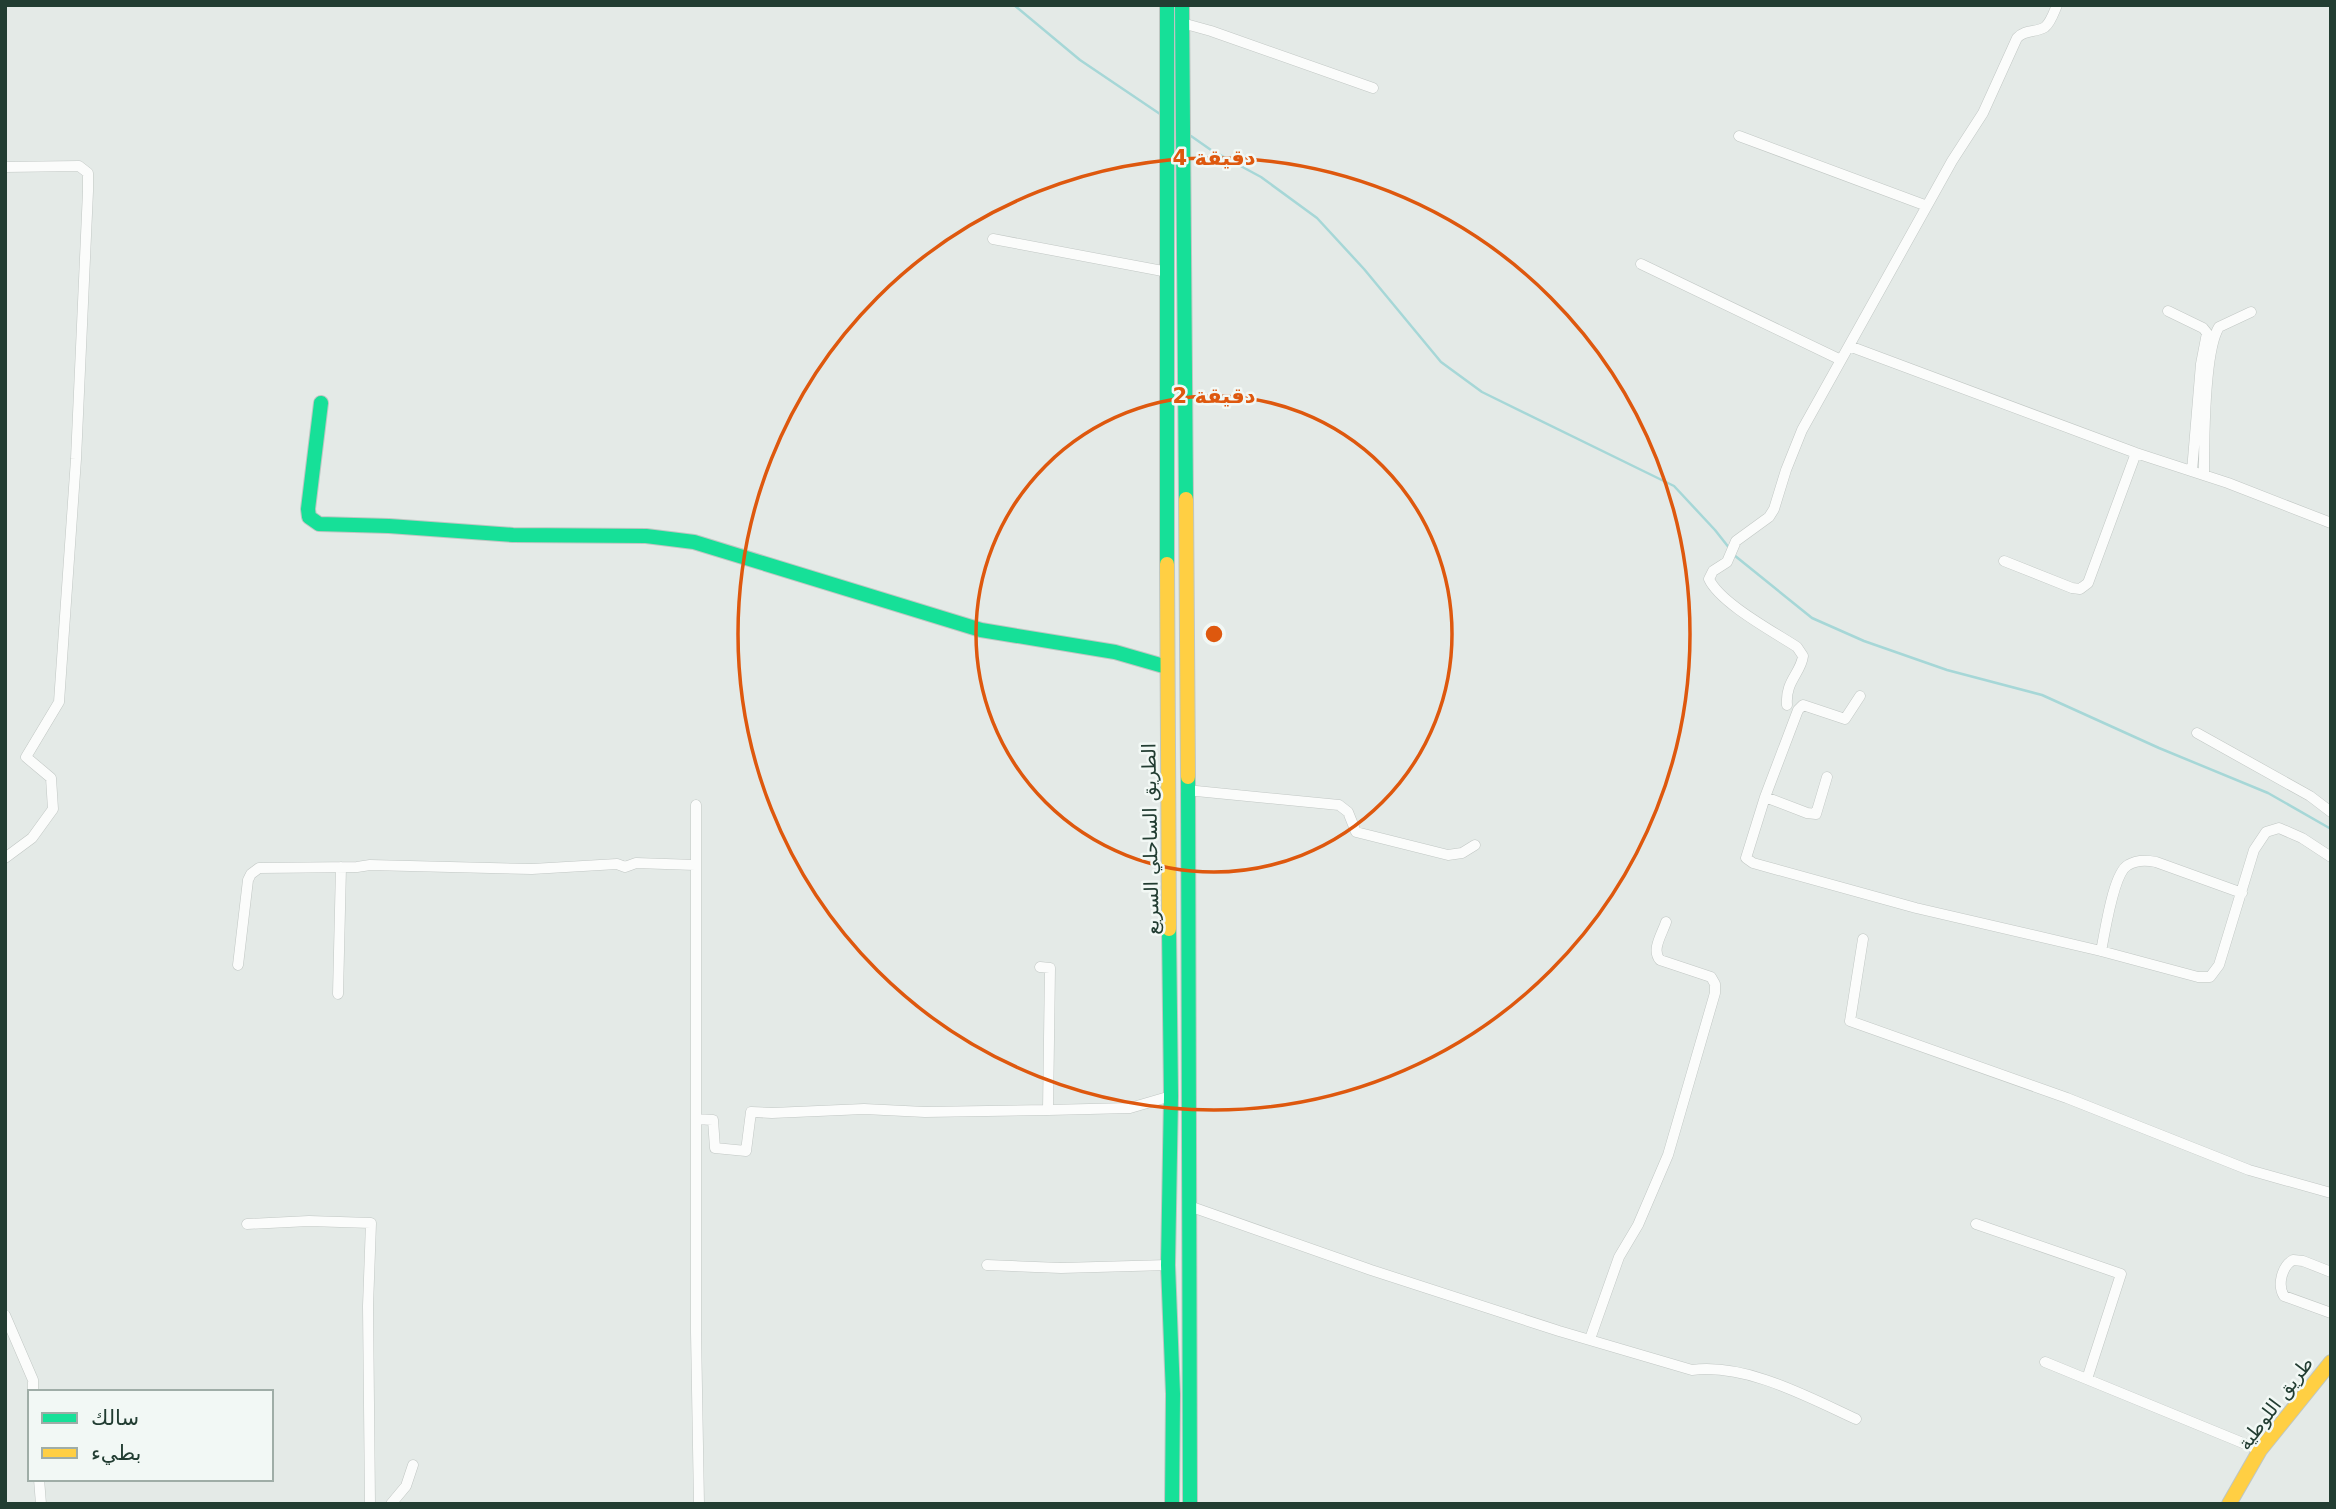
<svg xmlns="http://www.w3.org/2000/svg" width="2336" height="1509" font-family="'DejaVu Sans',Vazirmatn,sans-serif">
<rect width="100%" height="100%" fill="#e4eae7"/>
<g fill="none" stroke-linecap="round" stroke-linejoin="round">
<path stroke="#a6d7d7" stroke-width="2.5" d="M1014 5 1080 60 1160 114
M1191 136 1211 150 1261 177 1317 218 1364 269 1441 362 1482 392 1674 486 1715 530 1730 549
M1734 555 1812 618 1864 641 1947 670 2042 695 2159 748 2268 793 2331 829"/>
<defs>
<path id="street" d="M1182 23 1211 31 1373 88
M1739 136 1927 206
M5 167 79 166 88 173V191L76 459 59 702 26 757 51 778 53 809 32 838 5 858
M993 239 1168 272
M1641 264 1841 360
M2168 311 2203 328 2207 333 2201 364 2192 471
M1849 346 2136 453 2228 483 2331 523
M2204 475C2204 444 2204 351 2219 327L2251 312
M2004 561 2072 588 2080 589 2088 583 2136 453
M1787 705C1785 681 1801 673 1803 656L1797 647C1774 632 1720 603 1709 579L1713 571 1727 562 1736 541 1769 517 1774 509 1786 470 1802 430 1952 161 1983 113 2017 38C2025 29 2036 33 2045 27 2051 22 2054 12 2057 5
M2197 733 2310 796 2331 812
M1827 777 1816 814 1807 813 1765 797 1746 858 1753 863 1916 908 2101 951 2198 977H2210L2219 965 2254 850 2266 832 2279 828 2302 838 2331 857
M1186 790 1339 805 1348 812 1356 832 1448 855 1462 853 1475 845
M1765 797 1798 710 1803 705 1845 719 1860 696
M696 805V1332L699 1504
M1863 939 1850 1021 2067 1098 2249 1170 2331 1193
M2101 951C2105 933 2113 873 2128 865 2136 860 2147 860 2156 862L2242 893
M238 965 248 880 251 874 259 868 357 867 370 865 532 869 617 864 625 867 636 863 695 865
M1040 967 1050 968 1048 1110 1130 1108 1171 1096
M338 994 341 867
M696 1119 713 1120 715 1148 746 1151 751 1112 772 1113 864 1109 925 1112 1048 1110
M1189 1206 1371 1270 1559 1331 1692 1370C1746 1363 1808 1397 1856 1419
M247 1224 309 1221 371 1223 368 1306 370 1504
M1976 1224 2121 1274 2087 1379
M987 1265 1061 1268 1168 1265
M2331 1272 2303 1261 2293 1260C2282 1266 2277 1285 2284 1296L2331 1313
M5 1315 33 1380V1392
M1590 1339 1619 1257 1638 1225 1668 1155 1715 993V984L1711 977 1660 960C1651 950 1662 934 1666 922
M2045 1362 2260 1450
M39 1479 41 1504
M391 1504 406 1486 413 1465"/>
<path id="fast" d="M1167 5V564
M1182 5 1186 499
M321 403 308 509 309 517 319 524 389 526 513 535 646 536 694 542 981 630 1115 652 1167 667
M1188 777 1190 1504
M1169 929 1171 1096 1168 1265 1173 1394 1172 1504"/>
<path id="slow" d="M1186 499 1188 777
M1167 564 1169 929
M2229 1504 2260 1450 2331 1362"/>
</defs>
<use href="#street" stroke="#c1c7c4" stroke-width="11"/>
<use href="#fast" stroke="#bec6c2" stroke-width="16"/>
<use href="#slow" stroke="#bec6c2" stroke-width="16"/>
<use href="#street" stroke="#fbfcfb" stroke-width="10"/>
<use href="#fast" stroke="#16e098" stroke-width="14"/>
<use href="#slow" stroke="#ffcf43" stroke-width="14"/>
</g>
<g fill="none" stroke="#de580e" stroke-width="3.5">
<circle cx="1214" cy="634" r="238"/>
<circle cx="1214" cy="634" r="476"/>
</g>
<g text-anchor="middle" dominant-baseline="central" stroke-width="5" stroke-linejoin="round" paint-order="stroke">
<g font-size="19" fill="#223d32" stroke="#f2f8f5">
<text transform="translate(1150 839) rotate(-91)">الطريق الساحلي السريع</text>
<text transform="translate(2275 1403) rotate(-53)">طريق اللوطية</text>
</g>
</g>
<circle cx="1214" cy="634" r="10" fill="#de580e" stroke="#f2f8f5" stroke-width="3.5"/>
<g font-size="21" text-anchor="middle" font-weight="bold" fill="#de580e" stroke="#f2f8f5" stroke-width="5" stroke-linejoin="round" paint-order="stroke">
<text x="1214" y="165">4 دقيقة</text>
<text x="1214" y="403">2 دقيقة</text>
</g>
<rect width="2336" height="1509" fill="none" stroke="#223d32" stroke-width="14"/>
<rect x="28" y="1390" width="245" height="91" fill="#f2f8f5" stroke="#9fada7" stroke-width="2"/>
<rect x="42" y="1413" width="35" height="10" fill="#16e098" stroke="#9fada7" stroke-width="2"/>
<text x="91" y="1425" font-size="21" fill="#223d32">سالك</text>
<rect x="42" y="1448" width="35" height="10" fill="#ffcf43" stroke="#9fada7" stroke-width="2"/>
<text x="91" y="1460" font-size="21" fill="#223d32">بطيء</text>
</svg>
